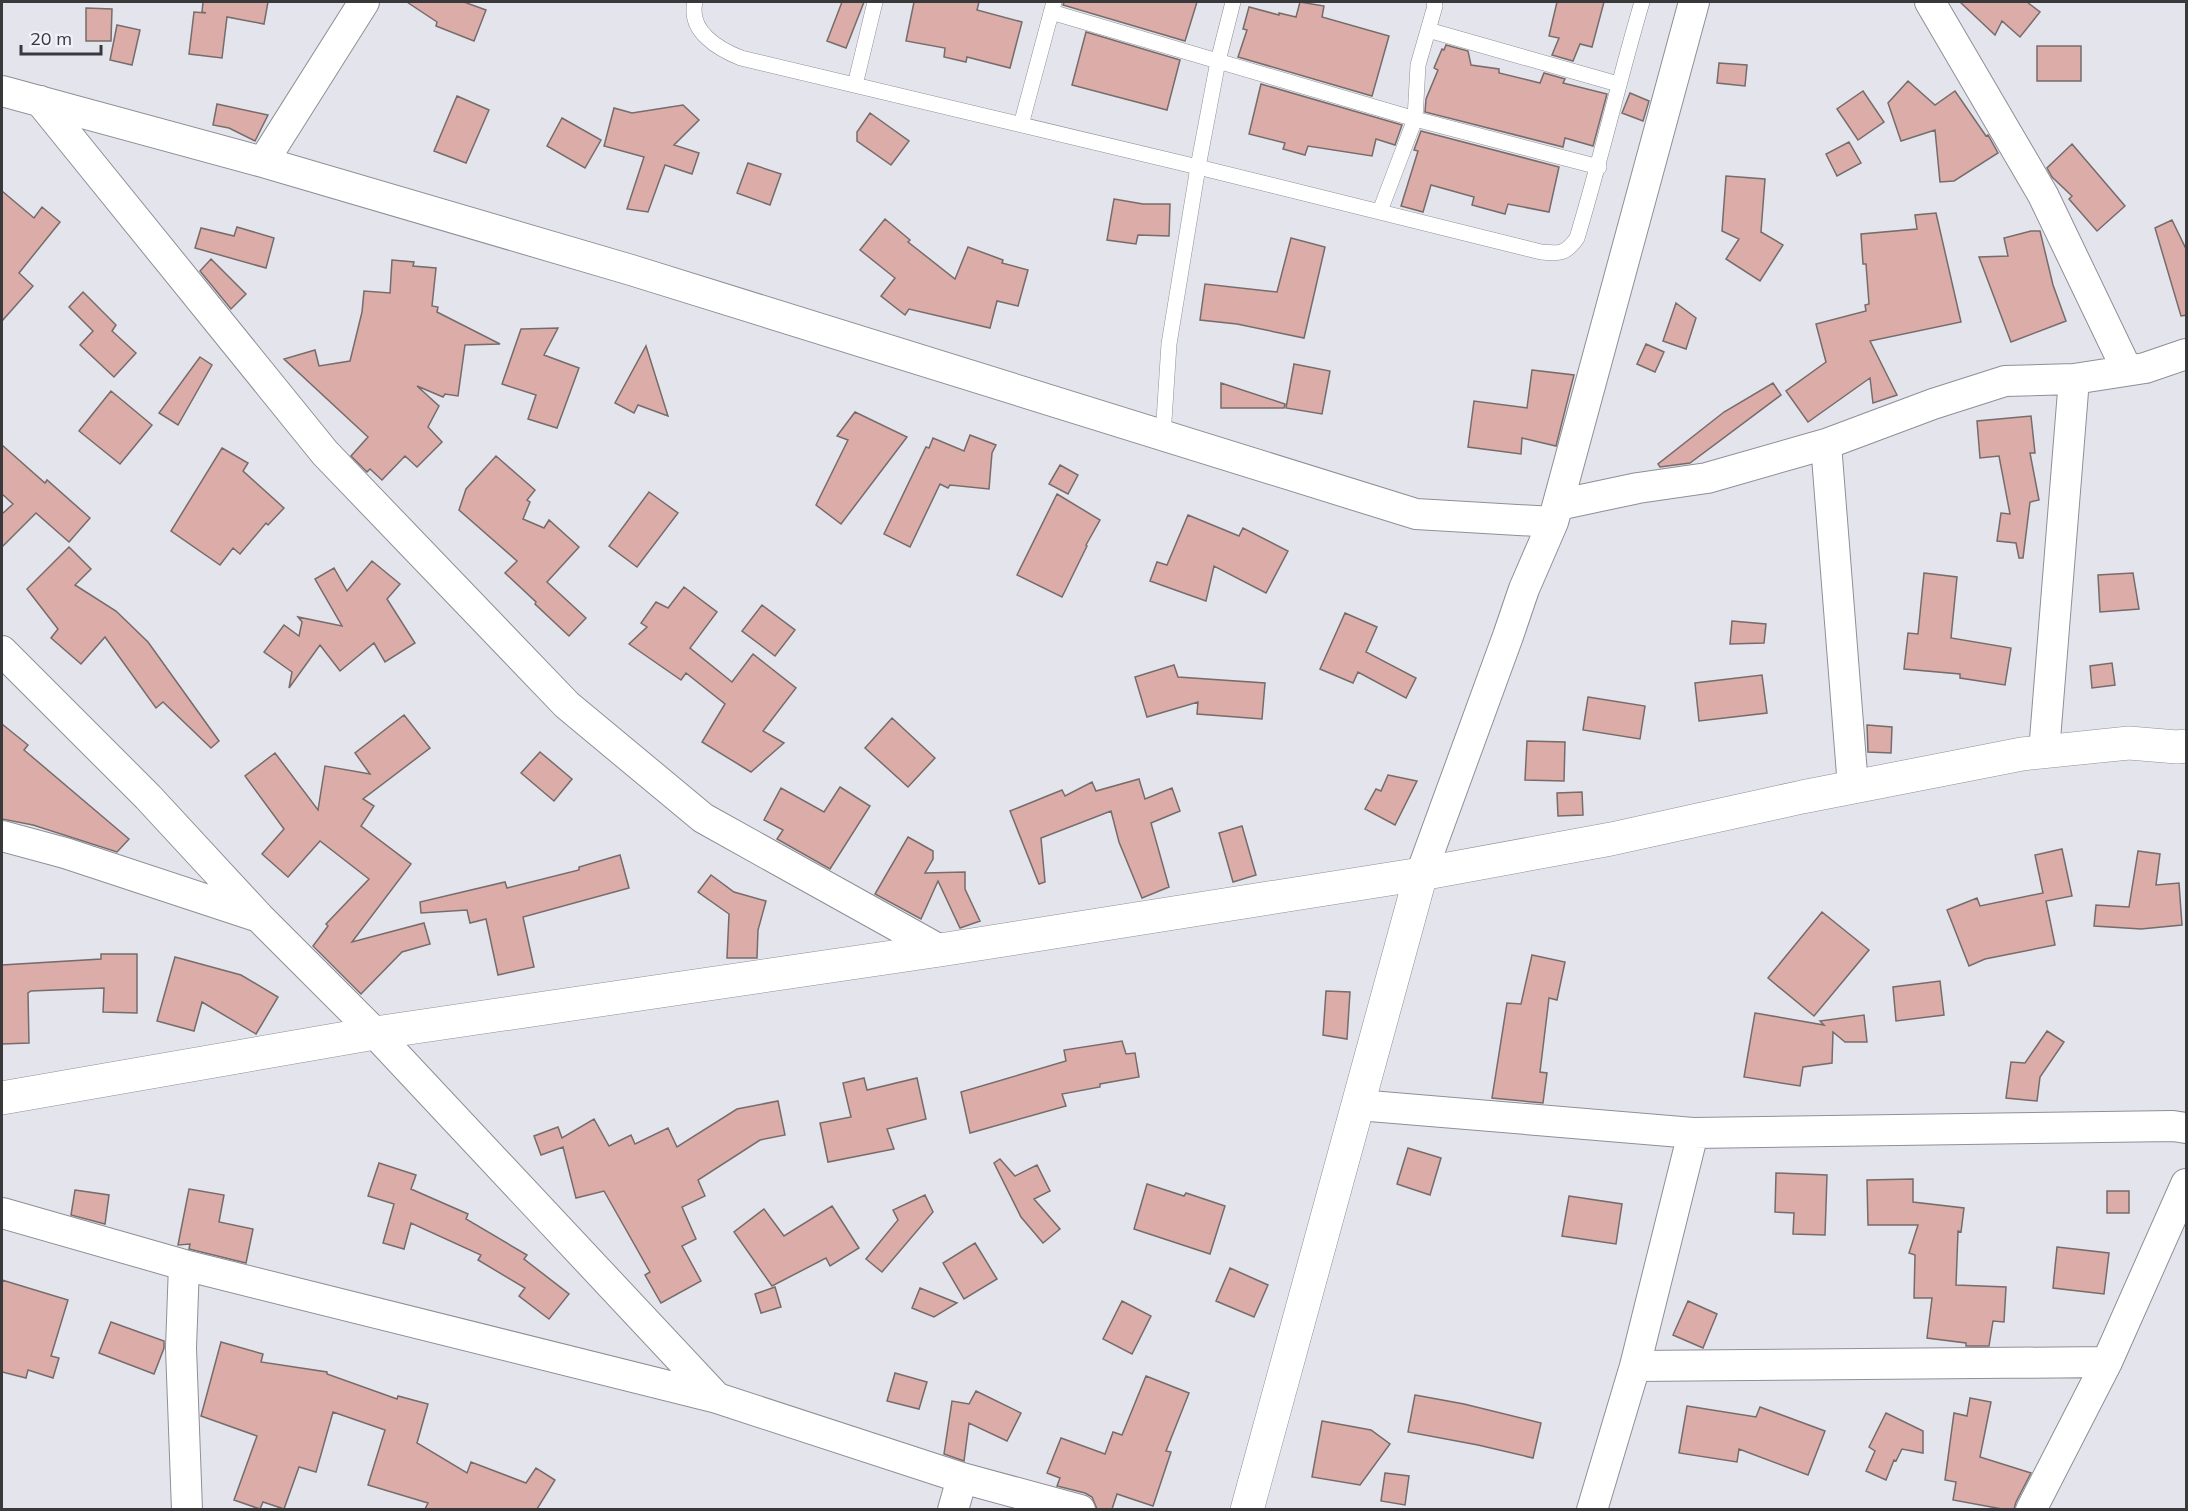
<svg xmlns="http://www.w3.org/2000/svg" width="2188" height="1511" font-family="Mulish,sans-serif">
<rect width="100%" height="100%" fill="#e4e4ec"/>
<path fill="#dcaca8" stroke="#756c6b" stroke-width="1.5" d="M203 2H268L264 24 227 17 222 58 189 54 194 12 206 13 202 12Z
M407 2H464L486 10 474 41 436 26 437 22Z
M842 2H864L846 48 827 41Z
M914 2H979L977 10 1022 22 1010 68 967 57 966 62 944 57 945 48 906 41Z
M1064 2H1197L1185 41 1063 5Z
M1300 2 1324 6 1322 17 1389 36 1372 96 1238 57 1247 30 1243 29 1249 7 1279 15V13L1296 17Z
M1557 2H1604L1592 47 1580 44 1573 61 1552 55 1559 38 1549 36Z
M1960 2H2027L2040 12 2020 37 2002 21 1995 35Z
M86 8 112 9 111 41H86Z
M117 25 140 30 132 65 110 60Z
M1086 32 1180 60 1167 110 1072 85Z
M1446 45 1468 51 1471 65 1499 69V73L1540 83 1544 73 1565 79 1563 83 1607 94 1593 146 1565 138 1563 147 1425 112 1426 99 1438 70 1434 68 1442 49 1444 50Z
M2037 46H2081V81H2037Z
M1719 63 1747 65 1745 86 1717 83Z
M1908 81 1935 105 1955 91 1986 136 1988 135 1998 153 1954 181 1940 182 1935 130 1901 141 1888 103Z
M1261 84 1402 125 1395 145 1376 139 1372 156 1308 146 1305 155 1283 149 1285 143 1249 134Z
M1863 91 1884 122 1858 140 1837 109Z
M1630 93 1649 101 1643 121 1622 113Z
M457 96 489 110 466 163 434 151Z
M217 104 268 115 255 141 229 128 213 125Z
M683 105 699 120 674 145 699 153 692 174 665 165 648 212 627 209 644 157 604 146 614 108 632 113Z
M870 113 909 141 891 165 857 141V132Z
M562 118 601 140 585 168 547 146Z
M1421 131 1559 167 1549 212 1508 204 1505 214 1472 205 1474 197 1431 185 1423 212 1401 206 1418 151 1414 150Z
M1849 142 1861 163 1837 176 1826 154Z
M2072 144 2125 206 2097 231 2069 199 2072 196 2052 177 2047 168Z
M748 163 781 174 770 205 737 193Z
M1726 176 1765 179 1761 232 1783 245 1760 281 1726 259 1739 239 1722 231Z
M2 191 34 218 42 207 60 222 19 273 33 286 2 321Z
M1114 199 1143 204H1170L1169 236 1138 235 1136 244 1107 240Z
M1936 213 1961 322 1870 341 1897 395 1873 403 1870 378 1808 422 1786 391 1826 362 1816 324 1866 311 1865 305 1869 304 1866 264H1863L1861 234 1917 229 1915 215Z
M885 219 910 240 908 242 955 279 968 247 1003 260 1002 263 1028 270 1018 306 997 301 990 328 909 309 905 315 881 296 895 278 860 250Z
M2172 220 2187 251V315L2181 316 2155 228Z
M237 227 274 238 266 268 195 248 201 228 234 236Z
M2031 231H2040L2053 285 2066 321 2011 342 1979 257 2008 256 2004 238Z
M1291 238 1325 247 1304 338 1237 324 1200 320 1205 284 1277 292Z
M211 259 246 294 231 309 200 271Z
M392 260 414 262 413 266 436 268 432 306 438 307 437 312 500 344 465 345 458 396 445 394 443 397 417 386 439 406 428 427 442 442 417 467 405 456 382 480 370 469 367 472 351 456 368 437 284 359 315 350 319 366 350 361 362 312 364 291 390 293Z
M83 292 116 325 112 331 136 353 114 377 80 345 93 331 69 307Z
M1676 303 1696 318 1686 349 1663 341Z
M558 328 544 355 579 368 557 428 528 419 536 395 502 384 521 329Z
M1646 344 1664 352 1655 372 1637 364Z
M646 346 668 416 638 405 634 413 615 403Z
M200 357 212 365 178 425 159 413Z
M1294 364 1330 371 1322 414 1286 408Z
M1532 370 1574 375 1556 446 1522 438 1521 454 1468 447 1474 401 1527 408Z
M1221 383 1285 404 1284 408H1221Z
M1773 383 1781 395 1690 463 1660 467 1658 464 1724 412Z
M111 391 152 425 120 464 79 431Z
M855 412 907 437 841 524 816 505 848 440 837 436Z
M2031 416 2035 453H2030L2039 500 2030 502 2023 558H2019L2016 543 1997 541 2001 513 2010 514 1999 456 1980 458 1977 421Z
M970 435 996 445 992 453 989 489 950 485 948 488 940 484 910 547 884 534 926 447 929 448 933 438 964 451Z
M2 445 45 483 47 480 90 518 69 542 36 513 2 547V514L13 504 2 494Z
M222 448 248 463 243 471 284 508 268 525 266 523 240 554 233 548 220 565 171 531Z
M496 456 535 490 527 500 530 502 523 519 544 528 549 520 579 547 547 582 586 618 569 636 535 604 536 602 505 573 517 561 459 510 466 489Z
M1060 465 1078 475 1068 494 1049 484Z
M649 492 678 513 637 567 609 546Z
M1057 494 1100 520 1086 545 1087 546 1062 597 1017 575Z
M1188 515 1239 536 1243 528 1288 551 1266 593 1214 566 1206 601 1150 581 1157 562 1167 565Z
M69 547 91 569 75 585 116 611 148 642 219 741 211 748 163 702 156 708 105 637 81 664 51 638 58 629 27 589Z
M372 561 400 584 387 599 415 643 385 662 374 643 340 671 320 645 289 688 292 672 264 652 284 625 299 636 302 622 298 617 342 626 315 579 334 568 347 591Z
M1924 573 1957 577 1951 638 2011 648 2005 685 1960 678V674L1904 669 1908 633 1918 634Z
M2133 573 2139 609 2100 612 2098 575Z
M684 587 717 612 690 648 732 682 753 654 796 688 763 731 784 743 751 772 702 742 725 704 686 673 681 680 629 644 647 627 641 623 656 602 668 608Z
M762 605 795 630 775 656 742 631Z
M1345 613 1377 627 1366 652 1416 678 1406 698 1358 672 1353 683 1320 669Z
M1732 621 1766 624 1764 643 1730 644Z
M2112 663 2115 685 2092 688 2090 666Z
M1174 665 1178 677 1265 683 1262 719 1197 714 1198 702 1147 717 1135 677Z
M1762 675 1767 713 1699 721 1695 683Z
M1588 697 1645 706 1640 739 1583 730Z
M404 715 430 748 363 799 374 806 361 826 411 864 352 942 424 923 430 944 402 952 361 994 313 946 328 926 326 924 369 879 320 841 288 877 262 854 284 829 245 776 275 753 318 810 325 766 370 774 355 753Z
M892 718 935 758 908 787 865 748Z
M2 724 28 745 24 750 129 839 117 852 33 825 2 819Z
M1867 725 1892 727 1891 753 1868 752Z
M1527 741 1565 742 1564 781 1525 780Z
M540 752 572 779 554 801 521 773Z
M1388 775 1417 781 1395 825 1365 809 1376 789 1381 791Z
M1139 779 1145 799 1172 788 1180 811 1151 823 1169 887 1142 898 1119 842 1111 811 1041 838 1045 882 1039 884 1010 811 1062 790 1065 796 1092 782 1096 791Z
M840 787 870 806 830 869 777 839 783 830 764 820 781 788 824 812Z
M1582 792 1583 815 1558 816 1557 793Z
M1242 826 1256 875 1233 882 1219 833Z
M908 837 933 851V859L925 873 965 872V889L980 921 960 928 938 881 921 919 875 894Z
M2062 849 2072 896 2046 901 2055 945 1985 959 1969 966 1947 910 1977 898 1980 906 2043 893 2035 855Z
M2138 851 2160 854 2156 885 2179 883 2182 925 2141 929 2094 926 2096 905 2129 907Z
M620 855 629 888 523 917 534 967 498 975 486 919 470 923 467 910 421 913 420 902 505 882 507 888 579 870V867Z
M711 875 734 892 766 901 758 930 757 958H727L729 914 698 892Z
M1822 912 1869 950 1814 1016 1768 978Z
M101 954H137V1013L103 1012 104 988 31 991 28 993 29 1043 2 1044V965L101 959Z
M1532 955 1565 962 1557 1000 1549 998 1540 1072 1547 1073 1543 1103 1492 1098 1507 1003 1521 1004Z
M175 957 241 975 278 997 256 1034 202 1002 194 1031 157 1021Z
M1940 981 1944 1015 1896 1021 1893 987Z
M1326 991 1350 992 1347 1039 1323 1035Z
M1755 1013 1824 1025 1820 1021 1864 1015 1867 1042H1845L1833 1032 1832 1063 1803 1067 1800 1086 1744 1077Z
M2047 1031 2064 1042 2040 1077 2037 1101 2006 1098 2011 1062 2025 1063Z
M1122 1041 1126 1054 1135 1053 1139 1077 1100 1084V1087L1062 1094 1066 1106 970 1133 961 1092 1066 1061 1064 1050Z
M864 1078 867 1090 917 1078 926 1119 887 1129 894 1149 828 1162 820 1123 851 1117 843 1083Z
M778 1101 785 1135 760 1140 698 1180 705 1196 682 1207 696 1239 682 1246 701 1281 661 1303 645 1275 650 1272 604 1191 576 1198 563 1147 541 1155 534 1136 558 1127 562 1138 594 1119 609 1146 631 1135 635 1144 668 1128 677 1147 737 1109Z
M1408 1148 1441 1158 1430 1195 1397 1184Z
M1000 1159 1015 1176 1037 1165 1050 1191 1034 1199 1060 1229 1043 1243 1021 1217 994 1163Z
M379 1163 416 1175 411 1189 468 1214 466 1219 527 1255 524 1259 569 1294 549 1319 519 1296 525 1288 478 1260 481 1255 411 1223 404 1249 383 1243 394 1204 368 1196Z
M1776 1173 1827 1175 1825 1235 1793 1234 1794 1213 1775 1212Z
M1913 1179V1202L1964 1208 1961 1232 1958 1231 1956 1285 2006 1287 2004 1322 1993 1321 1989 1346H1966V1343L1927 1338 1932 1298H1914L1915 1255 1909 1253 1918 1225H1868L1867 1180Z
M1147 1184 1184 1196 1186 1193 1225 1206 1210 1254 1134 1229Z
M189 1189 224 1195 219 1222 253 1229 246 1263 189 1249 190 1244 178 1245Z
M75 1190 109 1195 105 1224 71 1215Z
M2107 1191H2129V1213H2107Z
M925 1195 933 1212 882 1272 866 1259 898 1220 893 1210Z
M1569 1196 1622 1204 1616 1244 1562 1236Z
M832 1206 859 1248 830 1266 826 1258 772 1286 734 1232 764 1209 784 1236Z
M975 1243 997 1279 964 1299 943 1263Z
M2057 1247 2109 1253 2104 1294 2053 1288Z
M1230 1268 1268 1285 1254 1317 1216 1301Z
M2 1280 68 1300 51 1356 59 1358 53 1378 28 1370 26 1378 2 1372Z
M775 1287 781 1307 761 1313 755 1294Z
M920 1288 957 1303 934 1317 912 1308Z
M1122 1301 1151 1316 1132 1354 1103 1339Z
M1688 1301 1717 1314 1703 1348 1673 1335Z
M111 1322 164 1341V1348L154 1374 99 1353Z
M221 1342 263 1354 261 1362 327 1372V1374L397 1399 398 1396 428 1404 417 1443 467 1473 471 1462 526 1483 536 1468 555 1480 537 1509H425L428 1503 368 1485 385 1430 333 1412 316 1472 299 1467 284 1509 263 1502 260 1509 234 1500 257 1436 201 1416Z
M895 1373 927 1382 919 1409 887 1401Z
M1146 1376 1189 1393 1166 1451 1171 1452 1153 1506 1117 1494 1112 1509H1097L1092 1497 1085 1493 1057 1486 1060 1478 1047 1473 1061 1438 1105 1454 1113 1432 1122 1435Z
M976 1391 1021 1413 1007 1441 969 1423 964 1461 944 1454 952 1401 969 1404Z
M1415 1395 1464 1404 1541 1423 1533 1458 1478 1445 1408 1432Z
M1970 1398 1991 1402 1980 1457 2031 1473 2016 1502 2014 1509H2002L1953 1500 1956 1482 1945 1480 1954 1413 1967 1416Z
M1687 1406 1756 1417 1760 1407 1825 1431 1808 1475 1739 1449 1737 1462 1679 1453Z
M1886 1413 1923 1431V1453L1902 1449 1896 1461 1894 1460 1886 1480 1866 1471 1875 1451 1869 1447Z
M1322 1421 1371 1430 1390 1444 1360 1485 1312 1477Z
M1385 1473 1409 1476 1405 1505 1381 1501Z"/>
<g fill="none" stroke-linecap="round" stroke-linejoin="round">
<defs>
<path id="lane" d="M695 2C688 31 718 49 741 58L1198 167 1541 252C1560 254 1566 254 1577 238 1601 159 1619 80 1642 2
M1051 12 1415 119 1599 167
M1428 30 1618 84
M855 85 875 2
M1021 125 1054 2
M1380 211 1415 119 1418 65 1435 6 1434 2
M1163 436 1169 344 1198 167 1218 61 1233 2"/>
<path id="street" d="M1930 2 2043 195 2127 370
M2 91 263 162 631 270 1416 514 1553 522
M40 101 325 453 567 705 703 818 940 950
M263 162 364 2
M1826 444 1853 787
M1558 505 1638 488 1707 478 1826 444 1933 404 2005 381 2074 379 2145 368 2186 354
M2 651 148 797 259 917 375 1033 717 1398 962 1478 1080 1510
M2044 752 2074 379
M2 836 65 853 256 916
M1421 874 1508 636 1524 589 1553 522 1694 2
M1358 1105 1693 1133 2173 1126 2186 1128
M2 1213 184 1265 717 1398
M184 1265 181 1348 187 1510
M1635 1366 2107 1362
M953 1510 962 1478
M1592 1510 1635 1366 1693 1133
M2031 1510 2107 1362 2186 1184"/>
<path id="secondary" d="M2 1098 375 1033 940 950 1421 874 1611 839 1802 797 2022 754 2129 743 2177 747 2186 746
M1247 1510 1421 874"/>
</defs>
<use href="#lane" stroke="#8e8f97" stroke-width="16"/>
<use href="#street" stroke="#8e8f97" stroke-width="32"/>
<use href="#secondary" stroke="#8e8f97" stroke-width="34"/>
<use href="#lane" stroke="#fff" stroke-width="15"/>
<use href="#street" stroke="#fff" stroke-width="30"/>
<use href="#secondary" stroke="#fff" stroke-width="33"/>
</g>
<rect width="2188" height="1511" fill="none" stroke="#39393c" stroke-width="6"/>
<path d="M21 45v9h80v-9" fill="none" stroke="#39393c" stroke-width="3"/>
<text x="30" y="45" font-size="18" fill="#39393c" stroke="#f1f1fa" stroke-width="4.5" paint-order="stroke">20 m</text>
</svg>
